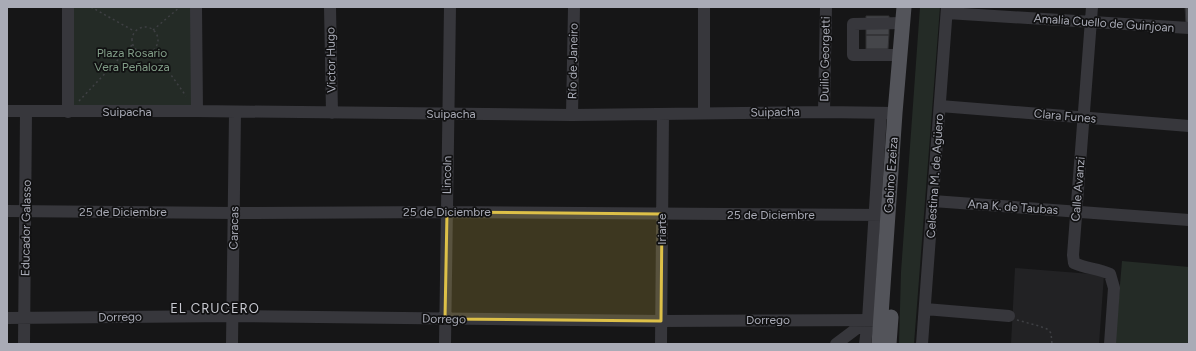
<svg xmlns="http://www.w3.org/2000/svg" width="1196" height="351" font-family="Figtree,sans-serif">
<rect width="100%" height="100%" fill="#161617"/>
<path fill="#222224" d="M1015 268 1104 275 1099 344H1011Z"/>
<path fill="#242b26" d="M68 7H196L197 111 68 112Z
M920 7H940L914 344H899L901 272Z
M1122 261 1189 267V344H1115Z"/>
<path fill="#45464a" stroke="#303033" d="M1185 7H1189V23H1186Z
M866 16H889V35H866Z
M866 35H889L888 49H866Z"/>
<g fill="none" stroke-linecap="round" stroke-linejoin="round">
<path stroke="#3f4044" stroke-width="1.5" stroke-dasharray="2 3" stroke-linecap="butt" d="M91 7 134 31
M132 40a13 13 0 1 1 26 0a13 13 0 1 1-26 0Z
M153 30 180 7
M154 51 186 96
M79 101 132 45
M1017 320 1039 326 1047 329 1051 333 1052 344"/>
<path stroke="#37373c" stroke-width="12" d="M68 7V112
M196 7 197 111
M330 7 332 113
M1092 7 1073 255 1074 263C1087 269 1097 268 1110 274L1114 288 1110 344
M947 13 1189 28
M900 55H853V24L903 23
M940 106 1189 126
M7 111H197L572 115 824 112 895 113
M824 112 826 7
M704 113V7
M572 115 574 7
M933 201 1189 220
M7 211 234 213 447 212 888 215
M925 309 1009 316
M7 318 233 316 661 321 880 320
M24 344 26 112
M232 344 235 113
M445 344 450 7
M661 344 663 114
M836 344 868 320
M865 344 868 320 881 113
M922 344 947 7"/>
<path stroke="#53545a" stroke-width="15" d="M879 344 895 113 904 7
M889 344 891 317"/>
</g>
<path fill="#ddc048" fill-opacity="0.2" stroke="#ddc048" stroke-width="3" stroke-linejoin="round" d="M447 212 662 214 661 321 445 319Z"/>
<g text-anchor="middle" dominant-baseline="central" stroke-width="3.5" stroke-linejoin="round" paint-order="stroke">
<g font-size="12" fill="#a9abb6" stroke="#111112">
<text transform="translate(1104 23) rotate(4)">Amalia Cuello de Guinjoan</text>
<text transform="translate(825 59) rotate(-89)">Duilio Georgetti</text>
<text transform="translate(331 60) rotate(-91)">Victor Hugo</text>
<text transform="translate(573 61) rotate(-89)">Río de Janeiro</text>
<text x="127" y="112">Suipacha</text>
<text transform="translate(775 112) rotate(-1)">Suipacha</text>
<text x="451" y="114">Suipacha</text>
<text transform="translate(1065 116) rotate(5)">Clara Funes</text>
<text transform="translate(447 175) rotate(-89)">Lincoln</text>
<text transform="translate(891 175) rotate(-86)">Gabino Ezeiza</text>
<text transform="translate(935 176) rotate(-86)">Celestina M. de Agüero</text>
<text transform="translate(1078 189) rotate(-85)">Calle Avanzi</text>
<text transform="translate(1013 207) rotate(4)">Ana K. de Taubas</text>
<text x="123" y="212">25 de Diciembre</text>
<text x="447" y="212">25 de Diciembre</text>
<text x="771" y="215">25 de Diciembre</text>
<text transform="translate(26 228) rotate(-89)">Educador Galasso</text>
<text transform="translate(234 228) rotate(-89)">Caracas</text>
<text transform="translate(662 229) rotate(-90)">Iriarte</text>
<text transform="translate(120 317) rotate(-1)">Dorrego</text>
<text transform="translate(444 319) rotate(1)">Dorrego</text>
<text x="768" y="320">Dorrego</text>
</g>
<g font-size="12" fill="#829e88" stroke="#111112">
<text x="132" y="53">Plaza Rosario<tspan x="132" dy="14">Vera Peñaloza</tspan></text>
</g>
<g font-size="13" letter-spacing="1" fill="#c9cad2" stroke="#111112">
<text x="215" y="308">EL CRUCERO</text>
</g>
</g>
<rect width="1196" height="351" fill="none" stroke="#a9abb6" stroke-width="16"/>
</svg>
